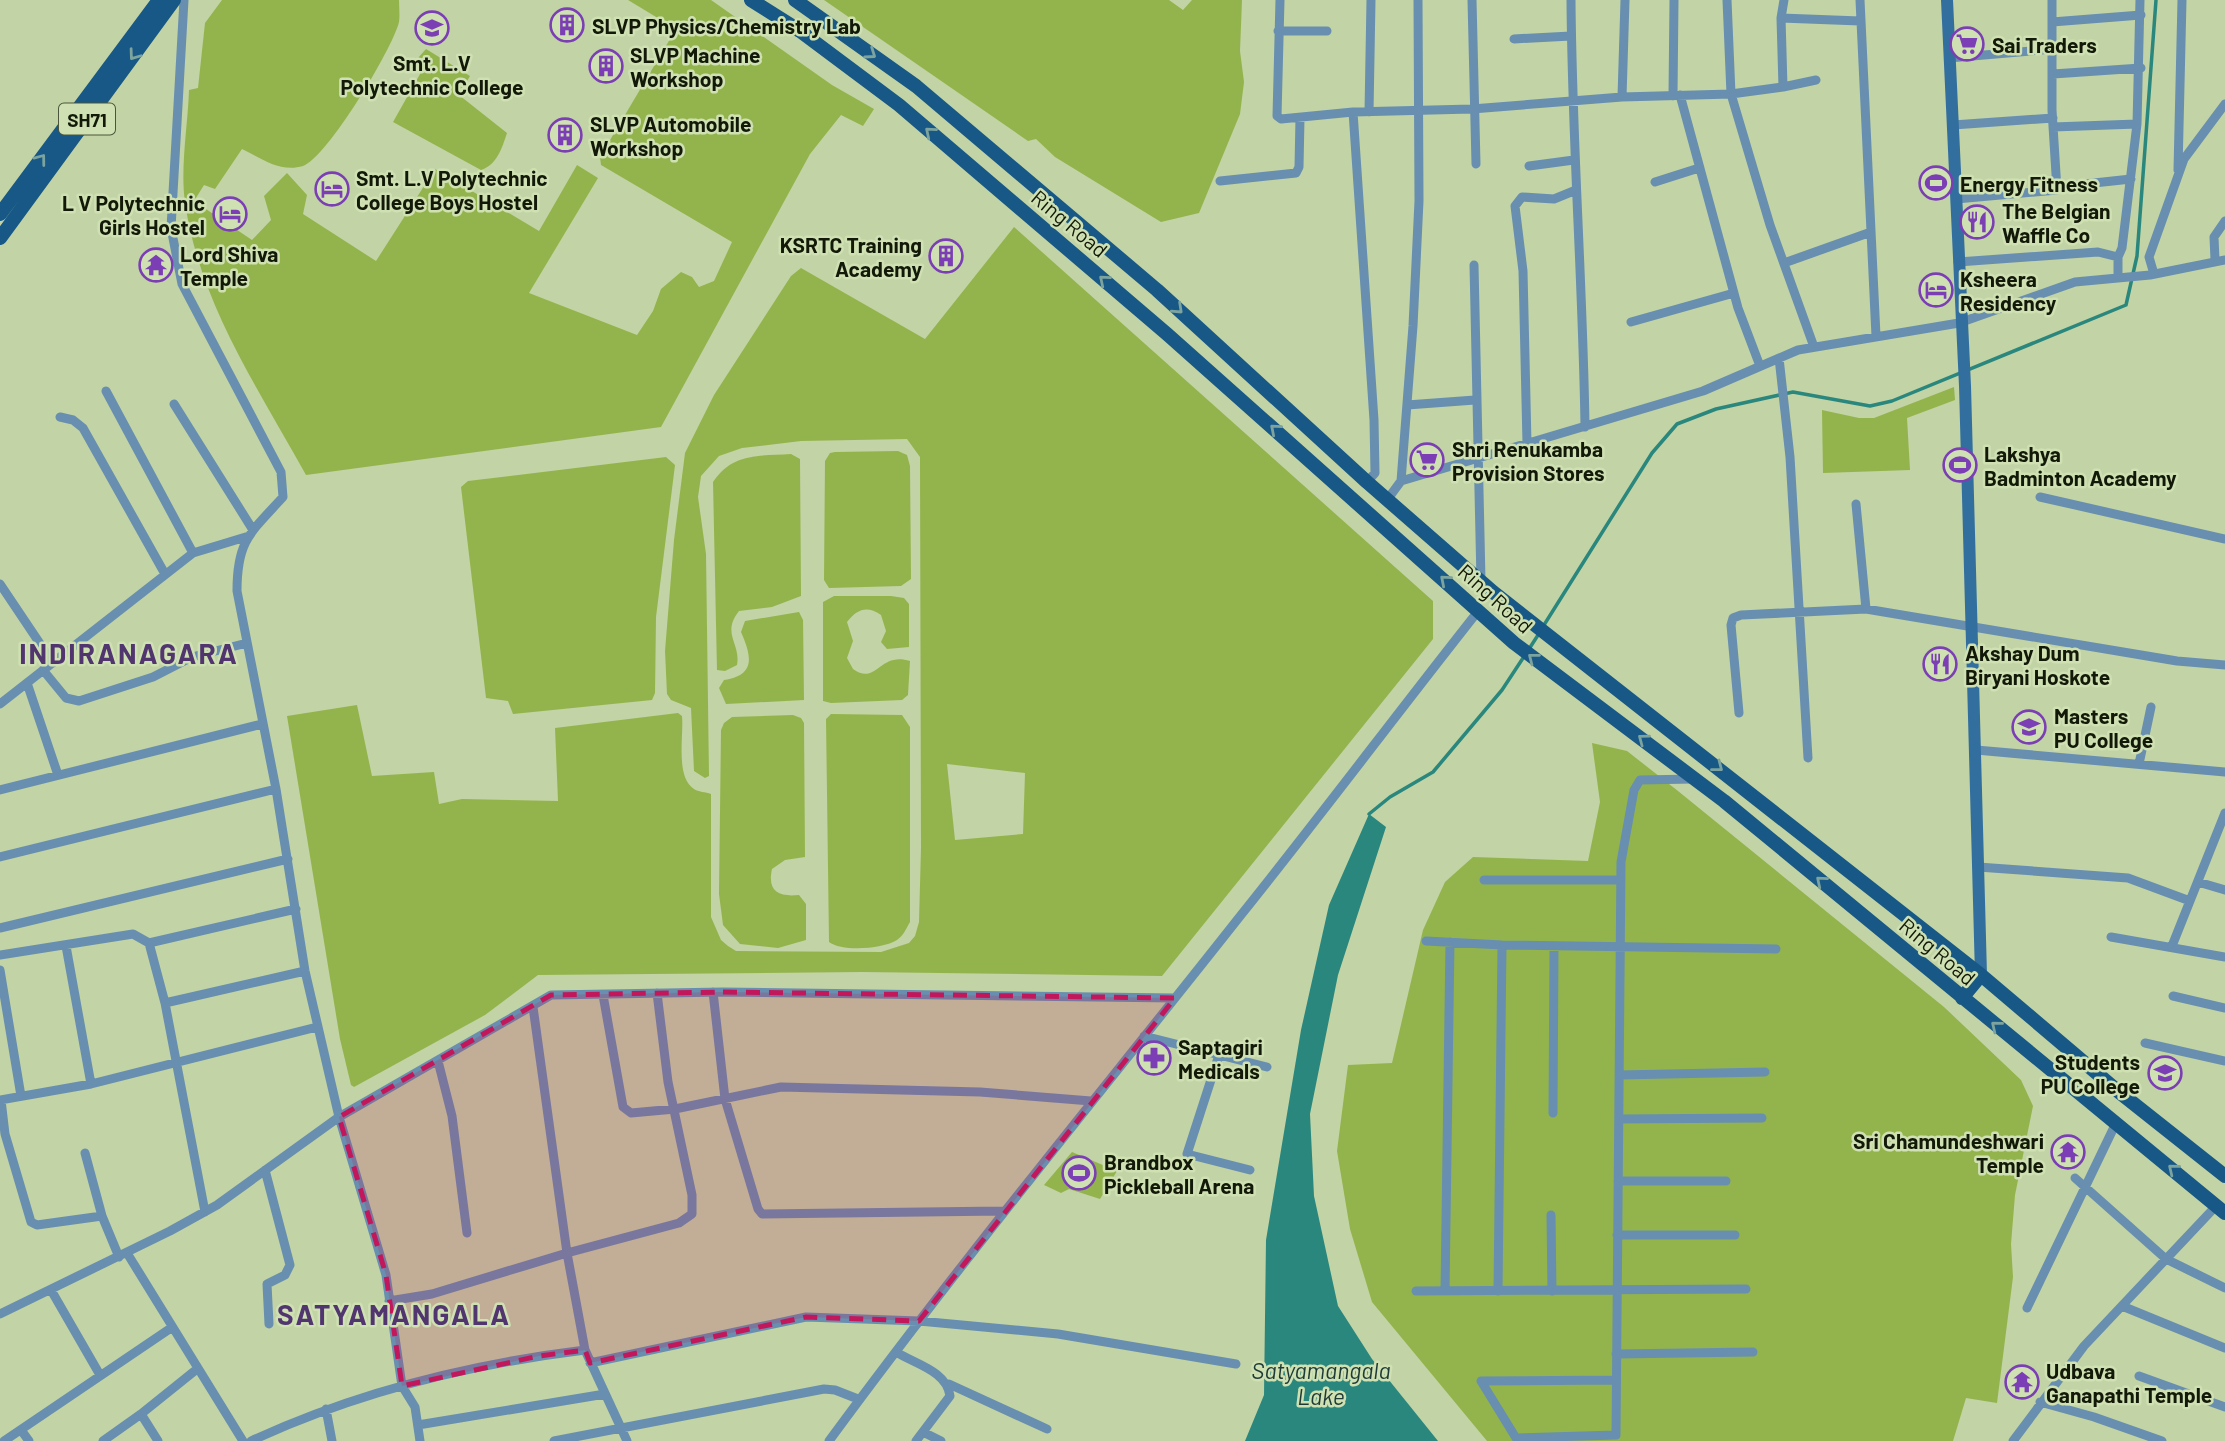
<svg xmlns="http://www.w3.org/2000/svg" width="2225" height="1441" font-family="Barlow,sans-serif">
<rect width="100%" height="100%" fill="#c2d3a5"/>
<path fill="#93b44c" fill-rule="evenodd" d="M222 0H399C399 7 400 15 399 22 393 48 327 158 303 166 280 173 261 158 242 149L215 189 204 185 194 201 252 240 271 220 264 196 287 173 307 195 303 214 376 261 435 169 539 231 577 165 598 178 529 293 637 335 653 311 661 289 681 272 692 277 699 287 714 281 732 242 601 165 600 157 676 29 628 0H711L832 85 874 109 863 126 841 115 810 154 661 427 306 475C258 388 199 302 185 202 180 169 188 124 189 90L198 88 205 23Z
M824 0H1169L1183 10 1192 0H1242L1240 51 1244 82 1240 114 1199 213 1161 222 1055 157 1036 139 1028 141Z
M426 49 470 76 459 95 507 133C502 148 497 165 481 170L393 122 424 67 418 58Z
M1014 227 1433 601V639L1162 976 862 972 538 975 485 1015 354 1087 351 1085 340 1039 287 716 357 705 372 776 434 772 439 804 462 799 558 801 555 728 678 713 682 716C684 735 675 777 694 789 698 792 706 792 711 794V917L721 940 728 946 736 951 881 952 909 943 915 936 919 922 921 848 920 457 907 439 801 441 742 448 719 456 701 476 698 497 706 554 709 776 705 778 694 771 691 708 671 700 667 694 665 651 674 540 685 453 714 395 791 276 801 268 925 339ZM947 764 1025 773 1023 834 955 840Z
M1954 387 1955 400 1907 418 1910 470 1823 473 1822 410 1859 418H1874Z
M898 451 907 455 910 466 911 579 901 586 829 588 824 580 825 461 830 453 835 452Z
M791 454 800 459 801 596 772 607 739 611C721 634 741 643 737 665L725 671 717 670 713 482C732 453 758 456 791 454Z
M666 457 675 465 656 617 655 693 652 700 513 714 508 701 486 698 461 487 468 481Z
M891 596 904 598 909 604V647L887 649 881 642 886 631 881 615C867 605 857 609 847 622L853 641 847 658 853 669C877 686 879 651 910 661L908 695 902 700 831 703 823 701V602L834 596Z
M799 612 803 620 804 700 726 704 719 688 724 680C757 675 751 655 741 632L745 621Z
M831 714 902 715 910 727V922C906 929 903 936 897 940 883 949 842 952 829 942L826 719Z
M793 715 801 718 804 723 805 857 785 860 772 869C767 892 779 897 799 895L806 904V940L778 948 740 944 723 925 719 894 721 730 724 723 732 717Z
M1592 743 1627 751 1678 791 1944 1007 2021 1080 2033 1106 2015 1195 2011 1244 2013 1277 1997 1403 1966 1398 1953 1441H1487L1372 1302 1350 1229 1337 1151 1348 1065 1392 1063 1423 930 1445 882 1473 857 1588 861 1600 802Z
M1072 1152 1117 1171 1100 1199 1069 1189 1061 1193 1044 1185Z"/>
<path fill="#2a877d" d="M1369 814 1386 827 1338 975 1310 1114 1314 1196 1338 1306 1372 1359 1438 1441H1245L1264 1395 1266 1240 1301 1030 1329 905Z"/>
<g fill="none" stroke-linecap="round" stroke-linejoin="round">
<path stroke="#2a877d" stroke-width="3.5" d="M1544 625 1652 453 1677 424 1716 409 1793 392 1870 406 1892 401 2126 305 2137 256 2156 0
M1529 649 1540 632
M1369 814 1390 797 1433 772 1502 690 1525 655"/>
<path stroke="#688faf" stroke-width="9" d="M184 0 171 228 182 284 281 472 283 497C250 533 237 541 237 591L276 789 305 971 339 1117 551 995 723 992 1175 998
M1280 0 1277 116 1281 119 1353 112 1374 420 1375 473 1367 482
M1472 0 1476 164
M1571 0C1572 143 1583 285 1585 427
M1727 0 1731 94 1783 87 1781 18 1784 0
M1860 0 1876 336
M1781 18 1860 21
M2052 22 2141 15
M1278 31H1327
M1514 39 1571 36
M1949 58 2053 49
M2053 74 2141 68
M1783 87 1816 80
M1680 95 1738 308 1760 366
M1673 96 1674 0
M1622 97 1625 0
M1353 112 1472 109 1622 97 1731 94 1770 225 1814 347
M1369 112 1371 0
M1953 125 2053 118
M2053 127 2137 124
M1529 166 1574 160
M2178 170 2182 0
M1220 181 1296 173 1299 167 1300 118
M1655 182 1699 168
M2057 187 2131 179
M1956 199 2057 190 2052 110V0
M2215 260 2214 237 2225 221
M1958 262 2098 252 2118 257
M1784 263 1871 232
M1474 265 1481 581
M2154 274 2149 257 2184 159 2225 104
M2118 278V257L2122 248 2137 124 2140 0
M1631 322 1734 293
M1779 358 1790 457 1808 758
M106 391 193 553
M174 404 253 530
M1407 405 1475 400
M60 417 73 420 83 428 165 574
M1527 444 1523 271 1515 206 1522 197 1554 199 1576 190
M1401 481 1703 391 1798 350 1959 323 2075 282 2150 275 2225 260
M2040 497 2225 539
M1387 500 1401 481 1413 326 1419 201 1418 0
M1856 504 1866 609
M0 584 53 663
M43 670 66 698 79 701 153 677 192 657 247 643
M27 683 58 775
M0 704 193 553 249 536
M1739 713 1731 625 1733 618 1741 615 1866 609 2177 661 2225 665
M1976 750 2225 772
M2139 764 2151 707
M0 790 262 724
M0 857 276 789
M1978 867 2128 878 2190 901
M1484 880H1621
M2198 882 2225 890
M0 928 288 859
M2111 937 2225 957
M1426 941 1502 945 1776 949
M149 943 165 1003 205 1212
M66 946 91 1084
M2172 946 2225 813
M0 955 133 934 149 943 296 909
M0 970 21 1096
M713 992 725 1099 758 1209 762 1214 1003 1211
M603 995 623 1107 631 1113 675 1109 781 1087 980 1092 1091 1101
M2173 996 2225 1008
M165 1003 305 971
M1144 1036 1267 1067
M2145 1043 2225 1061
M1219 1055 1187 1154 1250 1170
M438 1061 452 1116 467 1233
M1619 1075 1765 1072
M0 1100 91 1084 317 1027
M1 1100 5 1134 31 1222 37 1225 102 1216
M1553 1113 1554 946
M1619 1119 1762 1118
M85 1153 102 1216 119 1257
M265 1170 290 1265 285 1275 267 1284 269 1324
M2075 1178 2166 1259 2225 1288
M1618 1181H1726
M1551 1215 1552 1291
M1617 1235H1735
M127 1253 243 1441
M51 1290 100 1375
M1416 1291 1746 1289
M1445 1291 1450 942
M1498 1291 1502 945
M389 1301 432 1294 567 1253 533 1007
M2122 1306 2225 1348
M2027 1308 2116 1123
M0 1314 170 1231 217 1205 339 1117 386 1275 402 1386 415 1407 420 1441
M585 1350 567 1253 679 1223 692 1214V1195L668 1082 657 993
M896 1352C915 1364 947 1371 950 1396L916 1441
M1616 1354 1753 1352
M590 1363 806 1317 919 1321 1058 1334 1236 1364
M2139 1376 2225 1407
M1481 1381 1516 1438 1616 1435 1621 862 1634 790 1640 780 1694 779
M1481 1381 1616 1380
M949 1384 1047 1429
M2040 1402 2094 1417 2162 1441
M326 1409 332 1441
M141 1414 197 1369
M418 1425 605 1394
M21 1430 29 1441
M923 1432 941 1441
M4 1441 171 1328
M103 1441 141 1414 158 1441
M251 1441C357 1392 470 1364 585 1350L627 1441
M554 1441 824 1389 835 1390 858 1399
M829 1441C961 1261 1103 1090 1241 915 1322 814 1399 711 1479 610
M2013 1441 2084 1346 2217 1205"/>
<path stroke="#326f9f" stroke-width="12" d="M1947 0 1965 386 1981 975"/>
<path stroke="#175886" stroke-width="14" d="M751 0 800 31 899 105 1167 334 1514 643 1724 801 2225 1213
M795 0 916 86 1157 290 1367 482 1493 592 1981 975 2119 1092 2225 1176
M0 214 159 0
M0 238 174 0
M1962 998 1981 975"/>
</g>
<defs><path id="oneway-chevron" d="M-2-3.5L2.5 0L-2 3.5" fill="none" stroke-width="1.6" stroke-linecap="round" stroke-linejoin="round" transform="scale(1.75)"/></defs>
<g stroke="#7ca39e">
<use href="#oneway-chevron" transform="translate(871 54) rotate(35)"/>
<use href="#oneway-chevron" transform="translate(134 55) rotate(126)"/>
<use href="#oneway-chevron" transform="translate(930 132) rotate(-140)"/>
<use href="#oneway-chevron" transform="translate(41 159) rotate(-53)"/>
<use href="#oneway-chevron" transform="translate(1104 280) rotate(-140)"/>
<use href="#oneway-chevron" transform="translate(1178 309) rotate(43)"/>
<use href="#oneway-chevron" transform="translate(1275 429) rotate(-139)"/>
<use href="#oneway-chevron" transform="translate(1445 580) rotate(-139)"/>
<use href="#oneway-chevron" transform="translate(1533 658) rotate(-142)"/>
<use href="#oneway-chevron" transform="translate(1643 739) rotate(-143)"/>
<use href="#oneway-chevron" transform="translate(1718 767) rotate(38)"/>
<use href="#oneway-chevron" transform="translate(1821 881) rotate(-140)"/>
<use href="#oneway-chevron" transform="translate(1996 1026) rotate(-141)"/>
<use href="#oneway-chevron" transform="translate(2173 1169) rotate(-141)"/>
</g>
<path fill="#c2185b" fill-opacity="0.2" stroke="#c2185b" stroke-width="5" stroke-dasharray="14 9" stroke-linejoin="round" d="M723 992 1175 998 919 1321 806 1317 590 1363 585 1350 539 1356 402 1386 386 1275 339 1117 551 995Z"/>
<defs>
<symbol id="building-ring" viewBox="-11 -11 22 22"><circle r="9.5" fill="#cfe1b2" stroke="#7b3eb4" stroke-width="1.5"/><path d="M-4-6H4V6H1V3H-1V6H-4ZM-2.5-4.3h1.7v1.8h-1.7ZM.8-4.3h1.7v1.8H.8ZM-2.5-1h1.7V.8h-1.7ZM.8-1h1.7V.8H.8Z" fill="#7b3eb4"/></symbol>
<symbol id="university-ring" viewBox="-11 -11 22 22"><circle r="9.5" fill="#cfe1b2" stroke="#7b3eb4" stroke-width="1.5"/><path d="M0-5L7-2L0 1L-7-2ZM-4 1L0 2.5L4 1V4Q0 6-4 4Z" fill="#7b3eb4"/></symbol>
<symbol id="supermarket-ring" viewBox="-11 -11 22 22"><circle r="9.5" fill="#cfe1b2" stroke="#7b3eb4" stroke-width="1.5"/><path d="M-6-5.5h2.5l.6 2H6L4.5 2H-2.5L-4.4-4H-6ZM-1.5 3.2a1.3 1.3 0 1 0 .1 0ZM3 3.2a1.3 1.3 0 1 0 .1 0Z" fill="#7b3eb4"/></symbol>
<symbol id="stadium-ring" viewBox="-11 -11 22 22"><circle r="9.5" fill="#cfe1b2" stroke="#7b3eb4" stroke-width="1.5"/><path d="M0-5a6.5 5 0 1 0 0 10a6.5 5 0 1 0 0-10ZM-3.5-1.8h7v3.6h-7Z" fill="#7b3eb4"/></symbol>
<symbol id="hotel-ring" viewBox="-11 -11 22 22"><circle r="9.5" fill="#cfe1b2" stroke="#7b3eb4" stroke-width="1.5"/><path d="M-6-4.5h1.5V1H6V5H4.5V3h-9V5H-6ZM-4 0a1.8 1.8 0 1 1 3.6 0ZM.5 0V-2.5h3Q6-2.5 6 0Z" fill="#7b3eb4"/></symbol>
<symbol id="restaurant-ring" viewBox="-11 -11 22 22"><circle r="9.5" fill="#cfe1b2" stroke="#7b3eb4" stroke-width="1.5"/><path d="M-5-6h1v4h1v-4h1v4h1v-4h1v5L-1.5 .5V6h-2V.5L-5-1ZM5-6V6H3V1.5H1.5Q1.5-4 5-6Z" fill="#7b3eb4"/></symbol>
<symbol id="temple-ring" viewBox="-11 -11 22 22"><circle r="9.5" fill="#cfe1b2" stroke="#7b3eb4" stroke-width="1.5"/><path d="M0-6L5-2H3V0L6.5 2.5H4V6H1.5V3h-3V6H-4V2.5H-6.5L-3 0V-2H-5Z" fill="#7b3eb4"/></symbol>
<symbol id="pharmacy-ring" viewBox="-11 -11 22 22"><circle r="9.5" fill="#cfe1b2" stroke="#7b3eb4" stroke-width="1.5"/><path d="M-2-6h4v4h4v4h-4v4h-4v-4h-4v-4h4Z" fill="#7b3eb4"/></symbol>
</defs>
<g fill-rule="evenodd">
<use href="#building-ring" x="548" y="6" width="38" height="38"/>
<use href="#university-ring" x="413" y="9" width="38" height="38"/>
<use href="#supermarket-ring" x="1948" y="25" width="38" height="38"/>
<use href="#building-ring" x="587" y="47" width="38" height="38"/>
<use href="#building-ring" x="546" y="116" width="38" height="38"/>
<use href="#stadium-ring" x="1917" y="164" width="38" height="38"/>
<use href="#hotel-ring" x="313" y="170" width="38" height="38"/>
<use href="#hotel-ring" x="211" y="195" width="38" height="38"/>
<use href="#restaurant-ring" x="1958" y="203" width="38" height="38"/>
<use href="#building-ring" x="927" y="237" width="38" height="38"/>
<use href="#temple-ring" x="137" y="246" width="38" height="38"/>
<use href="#hotel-ring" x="1917" y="271" width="38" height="38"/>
<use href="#supermarket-ring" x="1408" y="441" width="38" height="38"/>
<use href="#stadium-ring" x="1941" y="446" width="38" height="38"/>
<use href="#restaurant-ring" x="1921" y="645" width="38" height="38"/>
<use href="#university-ring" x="2010" y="708" width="38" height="38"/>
<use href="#pharmacy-ring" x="1135" y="1039" width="38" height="38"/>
<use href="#university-ring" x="2146" y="1054" width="38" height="38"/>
<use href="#temple-ring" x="2049" y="1133" width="38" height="38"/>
<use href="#stadium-ring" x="1060" y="1154" width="38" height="38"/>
<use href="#temple-ring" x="2003" y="1363" width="38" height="38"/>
</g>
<g text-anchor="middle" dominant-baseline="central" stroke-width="5" stroke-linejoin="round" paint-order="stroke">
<rect fill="#cfe1b2" stroke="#4b553b" stroke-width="2" x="59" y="103.5" width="56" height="31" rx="5"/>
<g font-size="19" font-weight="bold" fill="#131908">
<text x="87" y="119">SH71</text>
</g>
<g font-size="21" font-weight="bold" fill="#131908" stroke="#cfe1b2" text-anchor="start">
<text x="592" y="25">SLVP Physics/Chemistry Lab</text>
<text x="1992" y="44">Sai Traders</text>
<text x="630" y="54">SLVP Machine<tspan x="630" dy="24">Workshop</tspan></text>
<text x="432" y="62" text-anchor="middle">Smt. L.V<tspan x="432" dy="24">Polytechnic College</tspan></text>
<text x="590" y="123">SLVP Automobile<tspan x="590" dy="24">Workshop</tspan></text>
<text x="356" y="177">Smt. L.V Polytechnic<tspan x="356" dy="24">College Boys Hostel</tspan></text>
<text x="1960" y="183">Energy Fitness</text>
<text x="205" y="202" text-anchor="end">L V Polytechnic<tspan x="205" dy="24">Girls Hostel</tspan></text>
<text x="2002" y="210">The Belgian<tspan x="2002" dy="24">Waffle Co</tspan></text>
<text x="922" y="244" text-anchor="end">KSRTC Training<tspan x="922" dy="24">Academy</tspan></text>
<text x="180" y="253">Lord Shiva<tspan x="180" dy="24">Temple</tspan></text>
<text x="1960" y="278">Ksheera<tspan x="1960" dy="24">Residency</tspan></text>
<text x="1452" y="448">Shri Renukamba<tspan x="1452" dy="24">Provision Stores</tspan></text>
<text x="1984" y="453">Lakshya<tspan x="1984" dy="24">Badminton Academy</tspan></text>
<text x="1965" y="652">Akshay Dum<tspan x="1965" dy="24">Biryani Hoskote</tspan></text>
<text x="2054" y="715">Masters<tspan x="2054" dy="24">PU College</tspan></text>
<text x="1178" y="1046">Saptagiri<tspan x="1178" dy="24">Medicals</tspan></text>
<text x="2140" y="1061" text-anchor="end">Students<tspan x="2140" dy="24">PU College</tspan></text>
<text x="2044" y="1140" text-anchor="end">Sri Chamundeshwari<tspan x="2044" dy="24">Temple</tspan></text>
<text x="1104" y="1161">Brandbox<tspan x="1104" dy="24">Pickleball Arena</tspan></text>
<text x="2046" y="1370">Udbava<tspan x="2046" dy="24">Ganapathi Temple</tspan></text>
</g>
<g font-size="21" fill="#131908" stroke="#cfe1b2">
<text transform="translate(1070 223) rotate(40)">Ring Road</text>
<text transform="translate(1496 598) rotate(42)">Ring Road</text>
<text transform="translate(1938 951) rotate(40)">Ring Road</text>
</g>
<g font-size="23" font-style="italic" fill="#1e3a37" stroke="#cfe1b2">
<text x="1321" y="1370">Satyamangala<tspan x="1321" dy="26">Lake</tspan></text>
</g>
<g font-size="28" font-weight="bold" letter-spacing="2" fill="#51356f" stroke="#cfe1b2">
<text x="129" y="653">INDIRANAGARA</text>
<text x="394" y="1314">SATYAMANGALA</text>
</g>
</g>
</svg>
